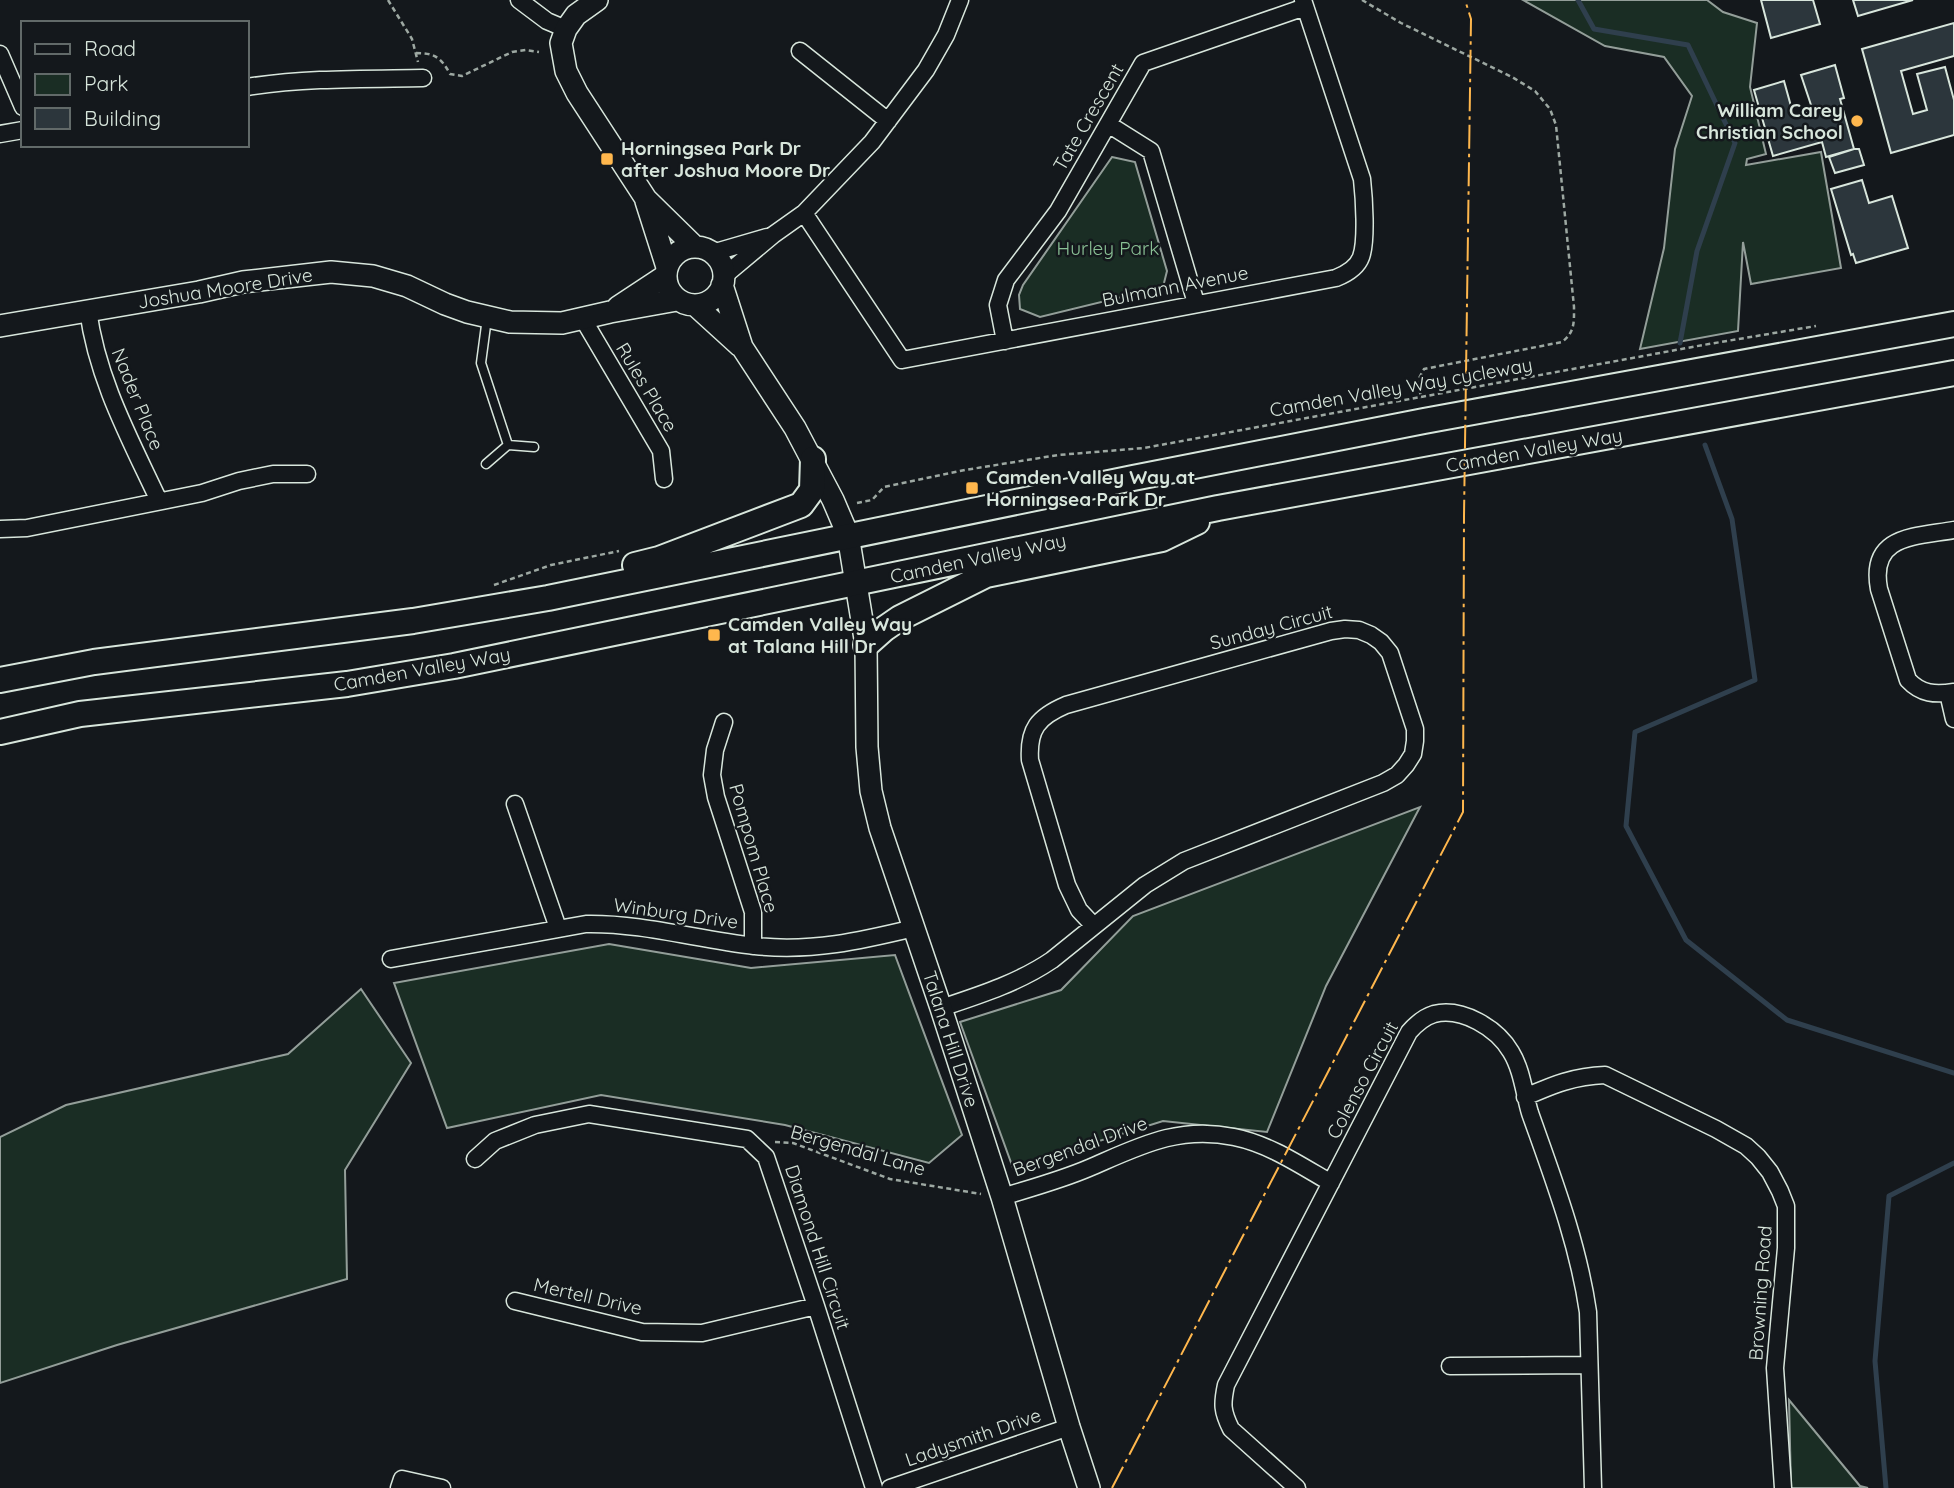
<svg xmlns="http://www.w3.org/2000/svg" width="1954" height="1488" font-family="Quicksand,sans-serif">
<rect width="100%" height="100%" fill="#14181c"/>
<path fill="#1a2d24" stroke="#939e99" stroke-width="2" d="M1523 0H1707L1723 12 1757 23 1750 87 1766 154 1747 159 1746 165 1821 152 1841 268 1751 284 1743 242 1738 331 1640 349 1664 248 1675 149 1692 96 1664 57 1605 46Z
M1112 157 1135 162 1167 271 1163 287 1040 317 1020 309 1019 295 1023 285Z
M1420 807 1326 986 1267 1132 1163 1121 1013 1168 960 1022 1061 990 1133 916Z
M609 944 751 968 895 955 962 1135 929 1163 785 1125 601 1095 447 1128 394 983Z
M361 989 411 1063 345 1170 347 1279 117 1345 0 1383V1137L66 1105 288 1054Z
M1789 1400 1860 1486 1868 1488H1791Z"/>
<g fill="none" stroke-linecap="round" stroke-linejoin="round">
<path stroke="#2f3f4d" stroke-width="5" d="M1578 0 1594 29 1688 45 1735 143 1697 251 1680 343
M1705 445 1732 519 1755 680 1635 732 1626 826 1686 940 1787 1020 1954 1073
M1886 1488 1875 1361 1889 1196 1954 1163"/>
</g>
<path fill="#2c363c" stroke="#d8e6dc" stroke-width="2" d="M1761 0H1813L1820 24 1771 38Z
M1853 0H1913L1858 16Z
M1954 23V56L1901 71 1913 114 1927 110 1917 74 1945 67 1954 100V135L1891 153 1862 49Z
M1835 65 1844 98 1840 99 1854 149 1826 157 1822 142 1773 156 1754 90 1784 81 1794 117 1813 111 1801 75Z
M1854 149H1859L1864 165 1835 173 1829 157Z
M1862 180 1869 203 1892 196 1908 248 1856 263 1853 254 1851 255 1831 189Z"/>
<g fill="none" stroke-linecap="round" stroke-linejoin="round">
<defs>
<path id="lane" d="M487 318 481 363 508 445
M486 464 508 445 534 447"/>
<path id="street" d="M519 0 547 21 566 29
M800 51 888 121
M0 54 23 107
M247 87C305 78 364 79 423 78
M1108 124 1151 151 1196 303
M0 134 23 130
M804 213 902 360 1336 278C1346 274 1357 268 1361 257 1367 241 1364 197 1362 179L1303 0
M712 253 767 237
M724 276 773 235 804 213 872 142 926 70 946 35 960 0
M88 310C97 379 130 439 159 501
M583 319 661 451 664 479
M1005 341 998 305 1006 280 1058 211 1143 63 1305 7
M0 529 27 528 202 493 239 481 273 474H307
M1954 530C1914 537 1869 535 1879 589L1908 680C1921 694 1935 695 1954 692
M1948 693 1954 719
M724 722 715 750 712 775 716 797 753 912V946
M515 804 558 928
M391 959 586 924C644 923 698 940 755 946 812 952 860 941 914 928
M941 1008C980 995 1018 983 1052 960L1145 885 1184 861 1383 783 1397 775 1406 765 1413 754 1415 741V729L1390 653 1381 642 1371 635 1359 630 1345 629 1331 631 1066 705C1038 717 1028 729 1030 760L1067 885 1079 910 1094 926
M1525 1097C1553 1085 1574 1076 1605 1075L1716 1129 1746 1146 1758 1157 1770 1172 1780 1191 1786 1206V1248L1775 1368 1783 1488
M475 1159 495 1141 535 1125 589 1114 747 1139 766 1157 816 1306 874 1488
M1002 1197C1031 1188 1061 1180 1089 1168 1138 1147 1178 1125 1234 1137 1269 1144 1300 1165 1331 1183
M515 1301 642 1332 702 1333 816 1306
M1450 1366 1589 1365
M399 1488 402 1479 442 1488
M890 1488 1069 1427
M1297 1488 1231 1429C1222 1411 1222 1404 1226 1385L1409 1032C1416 1024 1424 1017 1434 1014 1462 1007 1497 1028 1511 1052 1522 1070 1524 1093 1530 1113 1553 1178 1578 1243 1588 1312L1593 1488"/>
<path id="secondary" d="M597 0 576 15 566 29 561 43 566 71 577 93 646 199 695 247
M646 201 667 267
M666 276a29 29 0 1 1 58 0a29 29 0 1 1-58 0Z
M722 285 742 347 795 428 833 500 848 535 866 645 867 747 871 791 880 828 941 1008 1002 1197 1069 1427 1089 1488
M695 305 740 346
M618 307 665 276
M0 326 199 292 243 282 331 272 373 276 407 286 445 304 467 312 510 322 562 323 610 312 677 300"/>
<path id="primary" d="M635 565 659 559 801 505 812 490 813 459
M866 645 884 629 900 618 986 575 1162 539 1197 522
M0 680 94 662 413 621 548 598 1133 478 1424 421 1954 324
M0 732 80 714 347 684 454 666 1218 508 1954 373"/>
</defs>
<use href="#lane" stroke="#d8e6dc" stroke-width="11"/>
<use href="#street" stroke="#d8e6dc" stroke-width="19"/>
<use href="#secondary" stroke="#d8e6dc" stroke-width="24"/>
<use href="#primary" stroke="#d8e6dc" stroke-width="28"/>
<path stroke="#9da8a2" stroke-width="2.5" stroke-dasharray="5 3.5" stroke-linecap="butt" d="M388 0 412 39 418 62
M1362 0 1401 23 1512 77 1535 91 1550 109 1556 125 1574 307C1574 322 1575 332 1562 342L1424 369 1418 380 1421 398
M416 53C434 53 441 57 450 74L462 76 512 52 526 50 539 52
M857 503 872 500 884 487 965 470 1058 455 1144 448 1703 345 1816 326
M494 585 551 565 619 551
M775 1142 793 1143 890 1179 981 1194"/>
<use href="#lane" stroke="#14181c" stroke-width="8"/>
<use href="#street" stroke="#14181c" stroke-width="16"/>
<use href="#secondary" stroke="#14181c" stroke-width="21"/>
<use href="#primary" stroke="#14181c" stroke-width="24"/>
<path stroke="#ffb74d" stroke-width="2" stroke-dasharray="24 5 3.5 5" stroke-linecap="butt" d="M1112 1488 1463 812 1464 516 1471 19 1465 0"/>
</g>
<g fill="#ffb74d" stroke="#14181c" stroke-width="2.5">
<circle cx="1857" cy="121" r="7"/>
<rect x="600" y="152" width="14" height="14" rx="3.5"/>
<rect x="965" y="481" width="14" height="14" rx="3.5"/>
<rect x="707" y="628" width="14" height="14" rx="3.5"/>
</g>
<g text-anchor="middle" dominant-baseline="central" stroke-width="5" stroke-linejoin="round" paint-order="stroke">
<g font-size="19" font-weight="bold" fill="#d8e6dc" stroke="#14181c" text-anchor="start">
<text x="1843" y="110" text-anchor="end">William Carey<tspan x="1843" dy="22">Christian School</tspan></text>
<text x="621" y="148">Horningsea Park Dr<tspan x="621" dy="22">after Joshua Moore Dr</tspan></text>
<text x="986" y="477">Camden Valley Way at<tspan x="986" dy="22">Horningsea Park Dr</tspan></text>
<text x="728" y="624">Camden Valley Way<tspan x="728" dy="22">at Talana Hill Dr</tspan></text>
</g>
<g font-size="19" fill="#d8e6dc" stroke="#14181c">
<text transform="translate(1088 117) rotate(-60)">Tate Crescent</text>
<text transform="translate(1175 286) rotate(-11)">Bulmann Avenue</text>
<text transform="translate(225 288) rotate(-9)">Joshua Moore Drive</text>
<text transform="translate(647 387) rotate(59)">Rules Place</text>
<text transform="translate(1401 387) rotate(-10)">Camden Valley Way cycleway</text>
<text transform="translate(138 399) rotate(68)">Nader Place</text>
<text transform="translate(1534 450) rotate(-10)">Camden Valley Way</text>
<text transform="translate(978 558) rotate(-12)">Camden Valley Way</text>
<text transform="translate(1271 627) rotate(-15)">Sunday Circuit</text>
<text transform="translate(422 669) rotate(-10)">Camden Valley Way</text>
<text transform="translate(754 848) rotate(74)">Pompom Place</text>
<text transform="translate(676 913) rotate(8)">Winburg Drive</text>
<text transform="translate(951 1039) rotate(72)">Talana Hill Drive</text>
<text transform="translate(1362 1080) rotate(-62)">Colenso Circuit</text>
<text transform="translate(1080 1146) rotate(-20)">Bergendal Drive</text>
<text transform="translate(858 1150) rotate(16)">Bergendal Lane</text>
<text transform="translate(818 1247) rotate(72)">Diamond Hill Circuit</text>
<text transform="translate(1760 1293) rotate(-86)">Browning Road</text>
<text transform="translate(588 1296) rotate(13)">Mertell Drive</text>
<text transform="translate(973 1437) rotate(-19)">Ladysmith Drive</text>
</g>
<g font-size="19" fill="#8ac095" stroke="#14181c">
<text x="1108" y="248">Hurley Park</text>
</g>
</g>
<rect x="21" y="21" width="228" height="126" fill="#14181c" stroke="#626a69" stroke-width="2"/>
<rect x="35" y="44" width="35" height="10" fill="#14181c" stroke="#626a69" stroke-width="2"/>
<text x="84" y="56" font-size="21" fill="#d8e6dc">Road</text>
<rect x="35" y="74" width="35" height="21" fill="#1a2d24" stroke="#626a69" stroke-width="2"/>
<text x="84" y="91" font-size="21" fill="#d8e6dc">Park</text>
<rect x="35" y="108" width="35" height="21" fill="#2c363c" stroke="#626a69" stroke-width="2"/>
<text x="84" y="126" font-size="21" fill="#d8e6dc">Building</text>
</svg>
